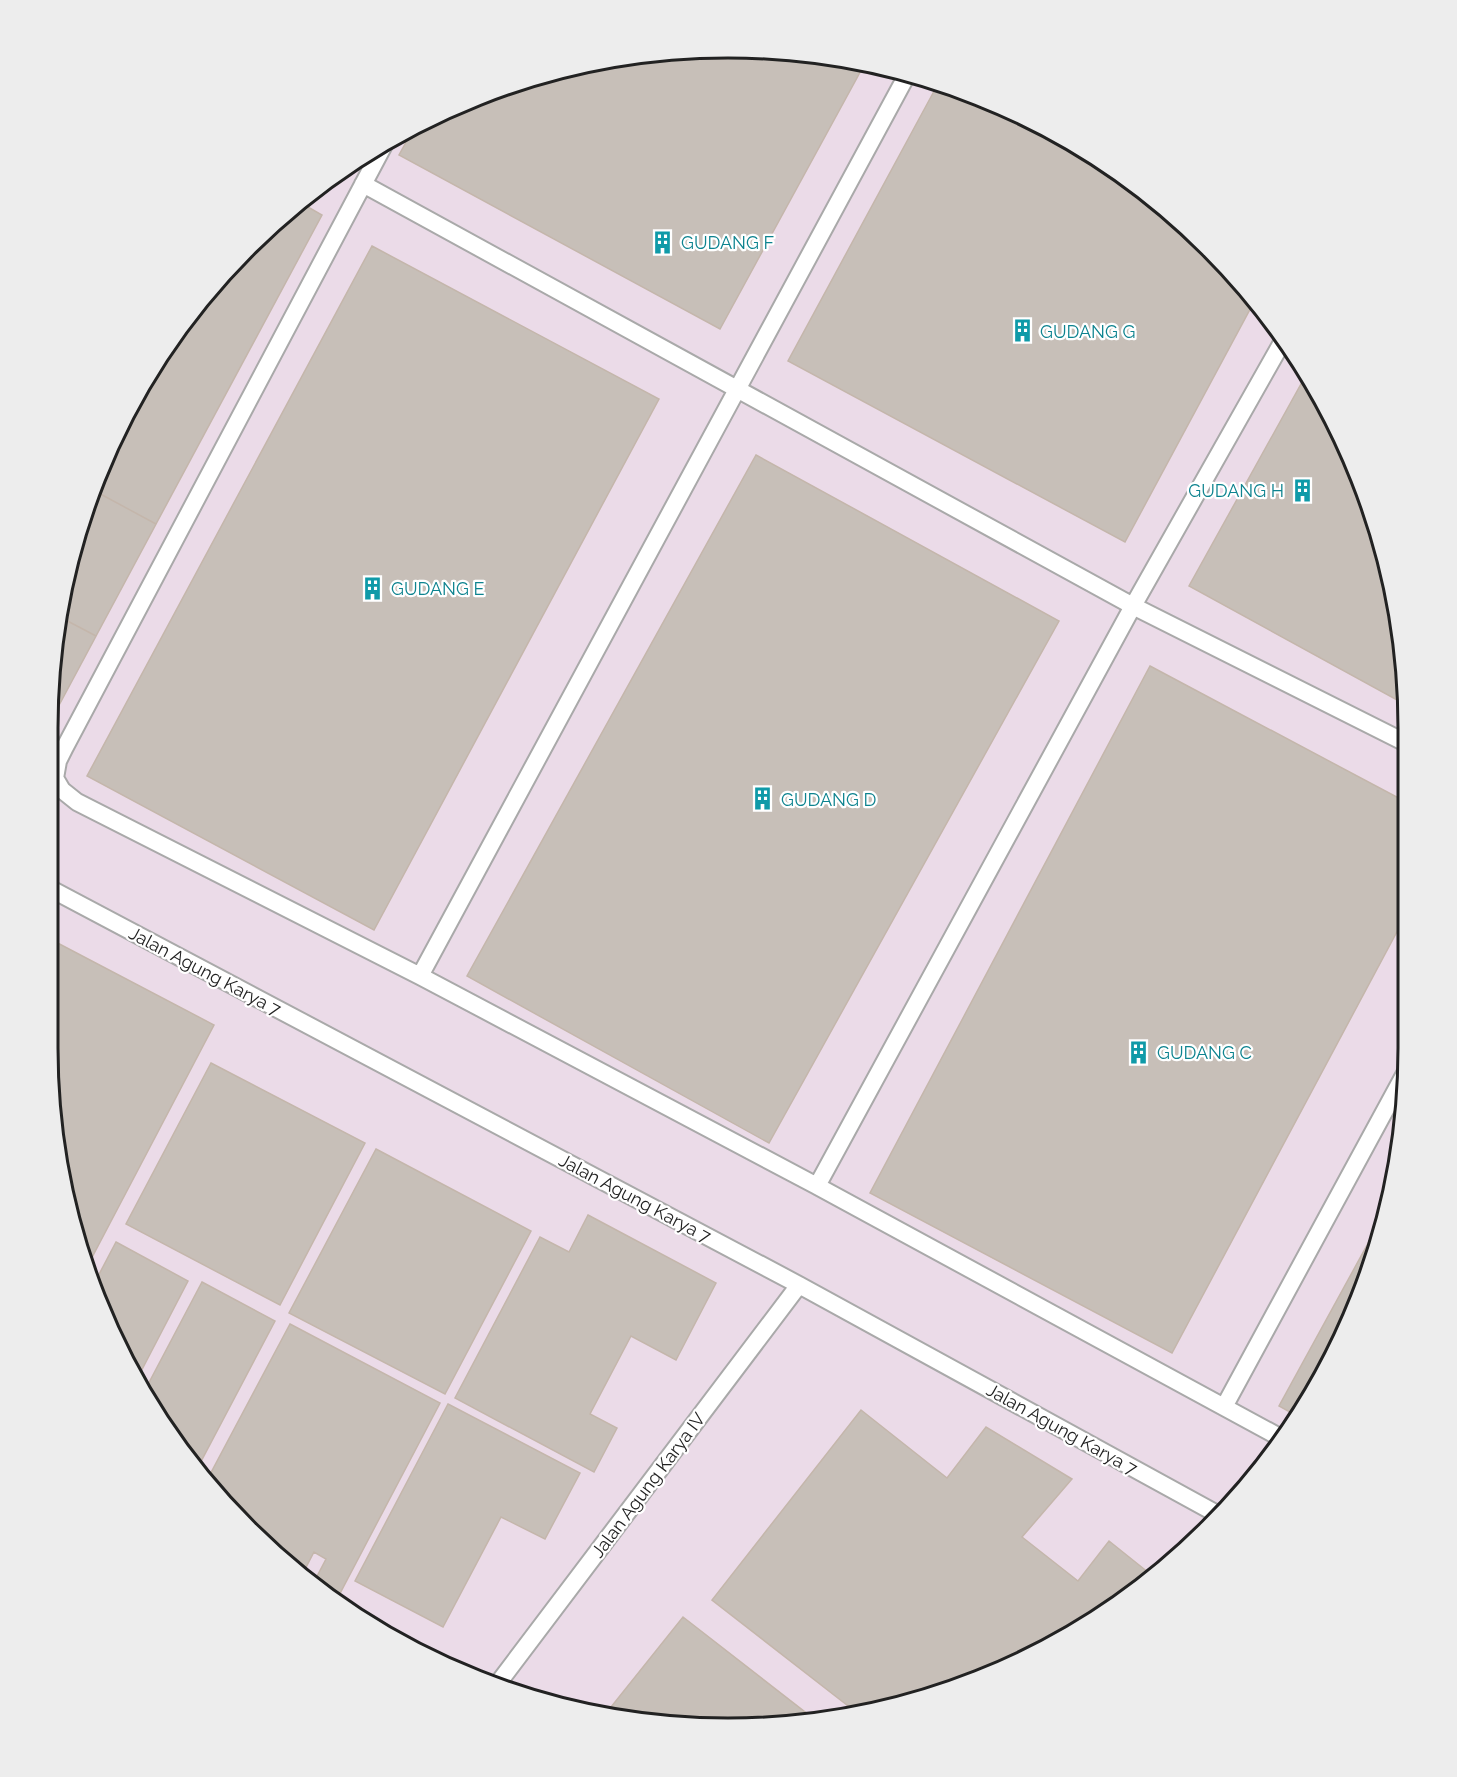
<svg xmlns="http://www.w3.org/2000/svg" width="1457" height="1777" font-family="Raleway,sans-serif">
<rect width="100%" height="100%" fill="#f2efe9"/>
<path fill="#ebdbe8" d="M684 49 818 54 948 84 1069 139 1177 217 1269 315 1339 428 1386 553 1408 684V1093L1386 1224 1339 1350 1268 1463 1143 1588 1029 1659 861 1716 684 1728 510 1693 351 1615 217 1497 139 1388 71 1224 48 1049 49 684 61 595 100 468 162 351 247 248 350 163 428 118 553 71Z"/>
<path fill="#c7bfb8" stroke="#c4b6ab" stroke-width="1.5" d="M684 49 818 54 864 65 720 329 399 155 415 126 428 118 553 71Z
M939 82 948 84 1069 139 1177 217 1255 300 1125 542 788 361Z
M301 203 322 215 156 524 93 490 100 468 162 351 247 248Z
M372 246 659 399 374 930 87 776Z
M1306 375 1339 428 1386 553 1408 684V706L1189 586Z
M756 455 1059 621 769 1143 467 976Z
M93 490 156 524 96 636 58 616 61 595Z
M58 616 96 636 49 724V684Z
M1150 666 1408 803V911L1172 1353 870 1193Z
M48 938 214 1025 88 1265 71 1224 48 1048Z
M211 1063 365 1143 280 1305 126 1224Z
M376 1149 531 1231 445 1394 289 1313Z
M1389 1205 1386 1224 1339 1350 1297 1416 1279 1406Z
M588 1215 716 1283 676 1360 631 1336 590 1414 617 1428 594 1472 455 1398 540 1237 569 1252Z
M116 1242 188 1281 136 1381 95 1282Z
M202 1282 275 1321 197 1469 143 1394Z
M290 1324 440 1403 336 1601 314 1582 326 1559 314 1552 303 1573 217 1497 206 1482Z
M448 1404 580 1473 545 1539 501 1517 443 1627 355 1581Z
M861 1410 947 1478 986 1427 1072 1479 1022 1537 1078 1581 1109 1541 1154 1577 1143 1588 1029 1659 861 1716 712 1600Z
M683 1617 814 1719 684 1728 607 1712Z"/>
<g fill="none" stroke-linecap="round" stroke-linejoin="round">
<defs>
<path id="lane" d="M385 143 65 747 58 761 55 778 62 790 77 802 420 976 817 1186
M363 184 1133 606 1408 744
M49 888 799 1285 1217 1514
M420 976 907 75
M1224 1407 1408 1068
M1283 1439 817 1186 1133 606 1284 339
M496 1686 799 1285"/>
</defs>
<use href="#lane" stroke="#a9a9a9" stroke-width="20"/>
<use href="#lane" stroke="#fff" stroke-width="16"/>
</g>
<defs>
<symbol id="building-bare" viewBox="-9 -9 18 18"><path d="M-4-6H4V6H1V3H-1V6H-4ZM-2.5-4.3h1.7v1.8h-1.7ZM.8-4.3h1.7v1.8H.8ZM-2.5-1h1.7V.8h-1.7ZM.8-1h1.7V.8H.8Z" fill="#0f9aa8" stroke="#fff" stroke-width="2.5" paint-order="stroke"/></symbol>
</defs>
<g fill-rule="evenodd">
<use href="#building-bare" x="646" y="226" width="33" height="33"/>
<use href="#building-bare" x="1006" y="314" width="33" height="33"/>
<use href="#building-bare" x="1286" y="474" width="33" height="33"/>
<use href="#building-bare" x="356" y="572" width="33" height="33"/>
<use href="#building-bare" x="746" y="782" width="33" height="33"/>
<use href="#building-bare" x="1122" y="1036" width="33" height="33"/>
</g>
<g text-anchor="middle" dominant-baseline="central" stroke-width="4.5" stroke-linejoin="round" paint-order="stroke">
<g font-size="18" fill="#0d838f" stroke="#fff" text-anchor="start">
<text x="681" y="242">GUDANG F</text>
<text x="1040" y="331">GUDANG G</text>
<text x="1284" y="490" text-anchor="end">GUDANG H</text>
<text x="391" y="588">GUDANG E</text>
<text x="781" y="799">GUDANG D</text>
<text x="1157" y="1052">GUDANG C</text>
</g>
<g font-size="18" fill="#222" stroke="#fff">
<text transform="translate(205 971) rotate(28)">Jalan Agung Karya 7</text>
<text transform="translate(635 1198) rotate(28)">Jalan Agung Karya 7</text>
<text transform="translate(1062 1429) rotate(29)">Jalan Agung Karya 7</text>
<text transform="translate(648 1485) rotate(-53)">Jalan Agung Karya IV</text>
</g>
</g>
<path d="M0 0H1457V1777H0ZM728 58H728A670 670 0 0 1 1398 728V1048A670 670 0 0 1 728 1718H728A670 670 0 0 1 58 1048V728A670 670 0 0 1 728 58Z" fill="#ededed" fill-rule="evenodd"/>
<path fill="none" stroke="#222" stroke-width="3" d="M728 58H728A670 670 0 0 1 1398 728V1048A670 670 0 0 1 728 1718H728A670 670 0 0 1 58 1048V728A670 670 0 0 1 728 58Z"/>
</svg>
